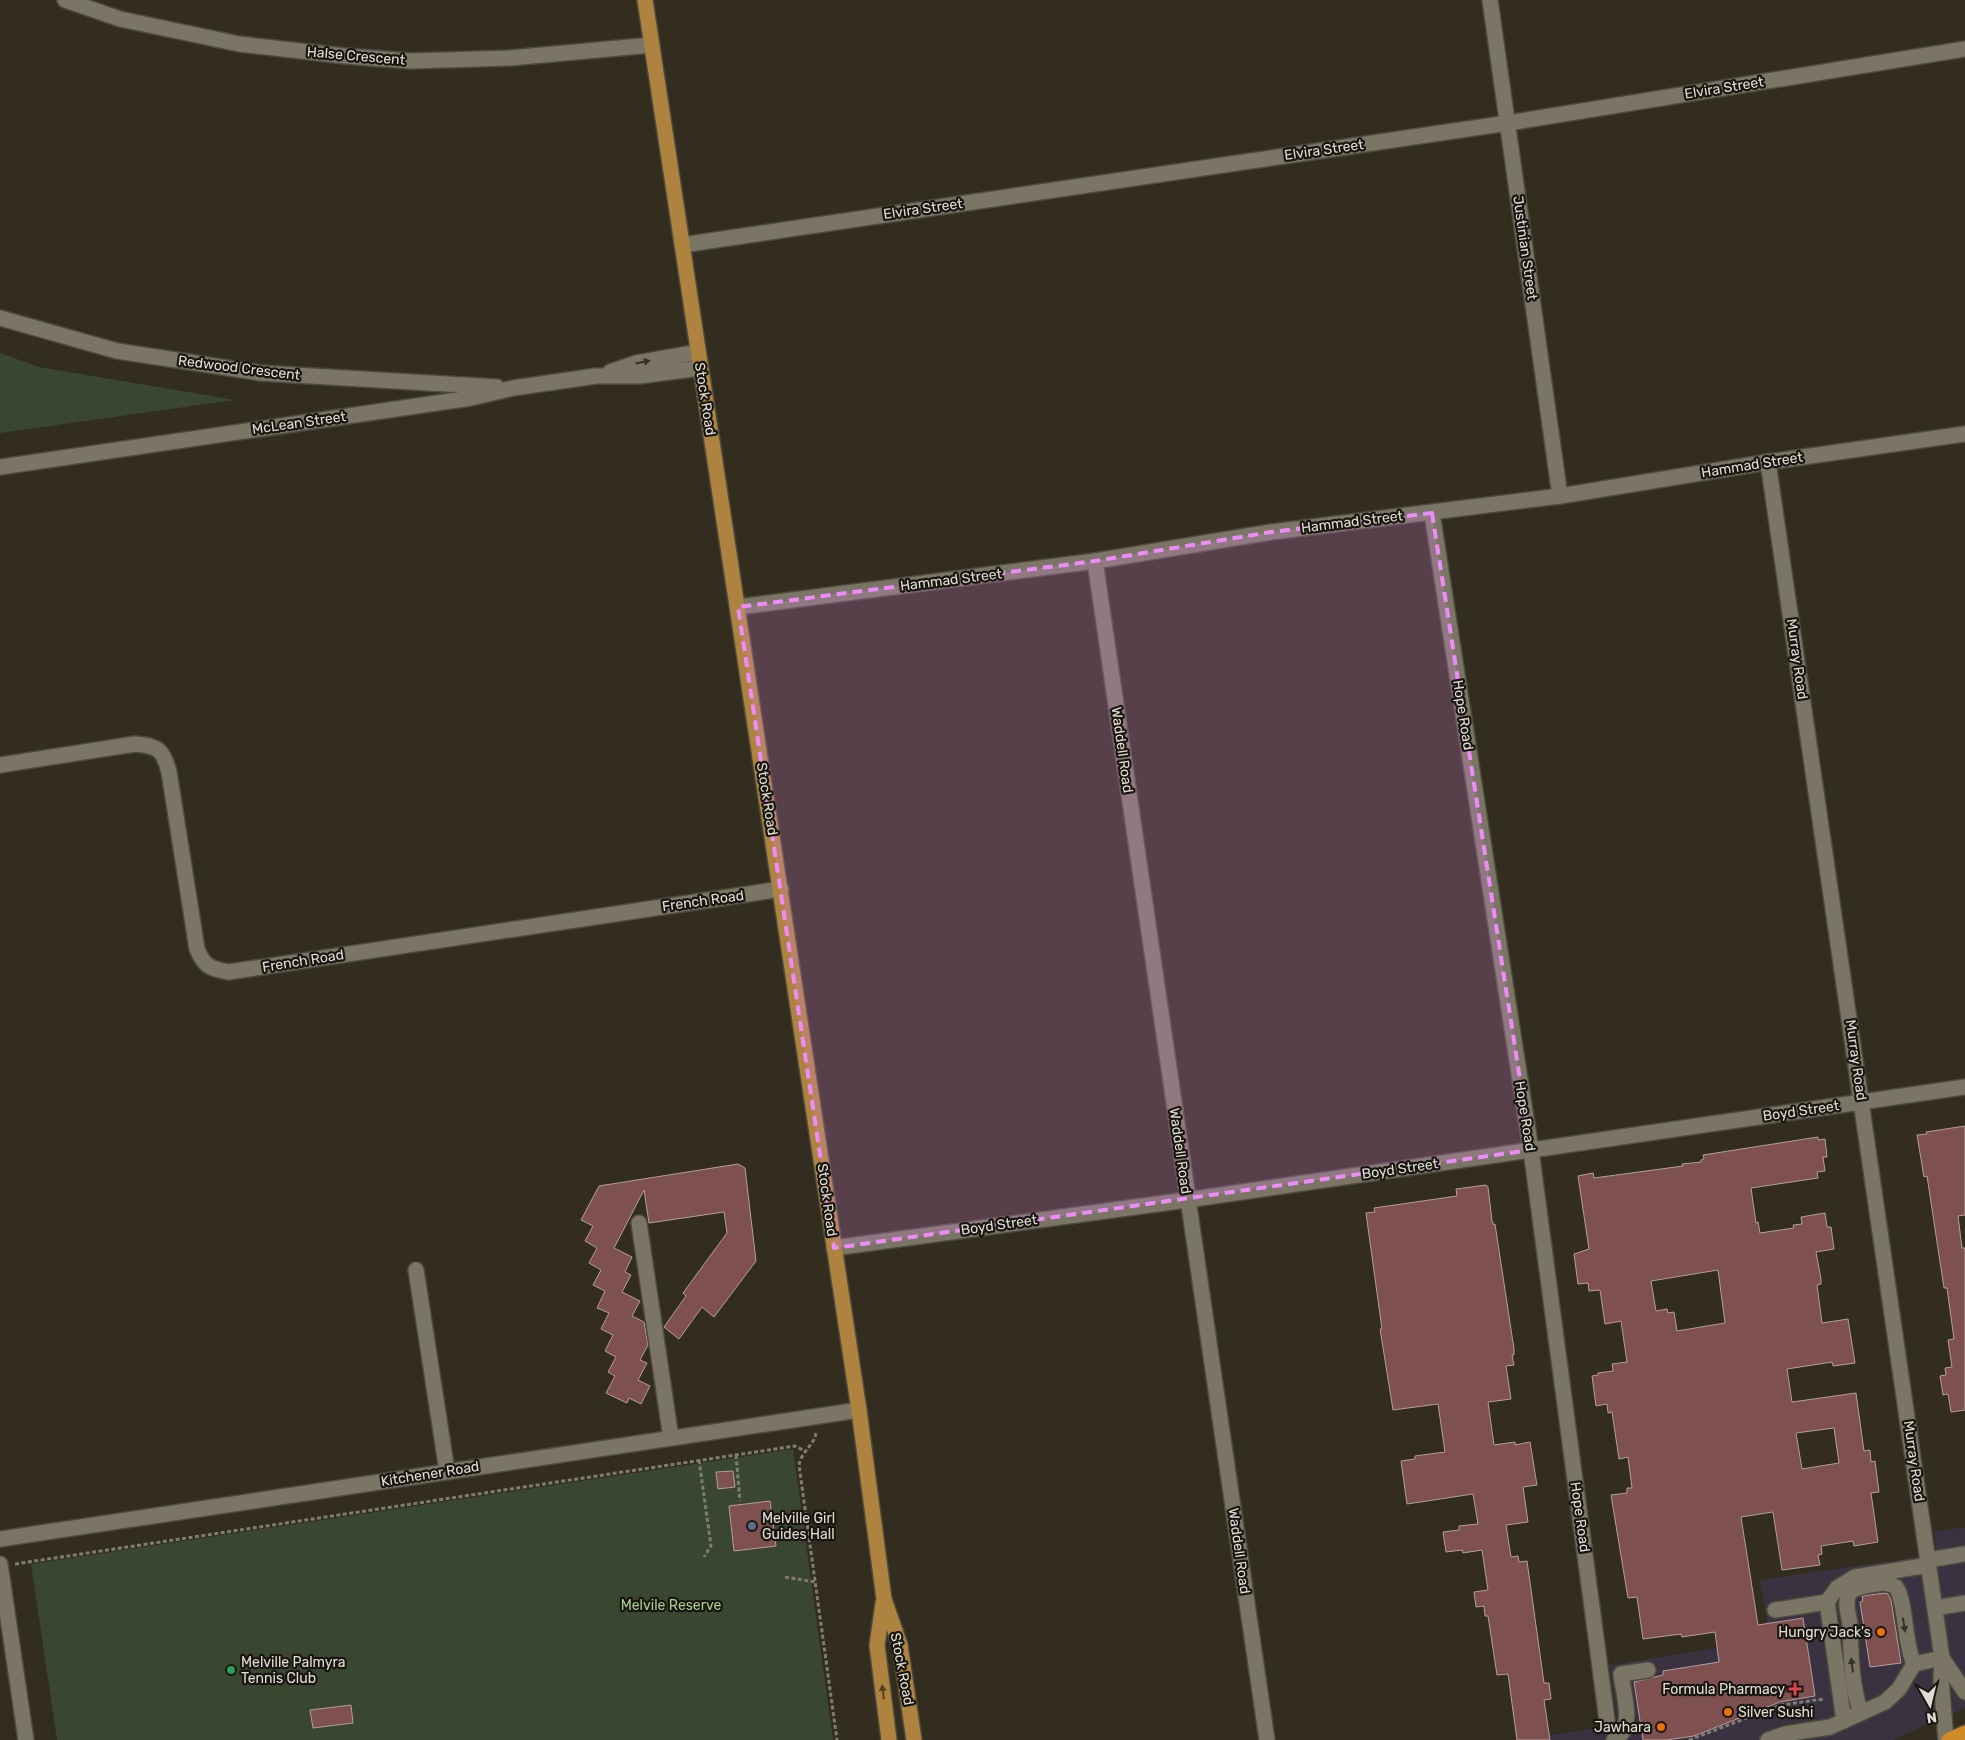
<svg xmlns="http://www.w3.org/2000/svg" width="1965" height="1740" viewBox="0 0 1965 1740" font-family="Rubik,sans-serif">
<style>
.commercial{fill:#3a3141}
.green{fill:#3a4730}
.building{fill:#7e504f;stroke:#b59f9e;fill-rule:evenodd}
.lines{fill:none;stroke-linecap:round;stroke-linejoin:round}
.minor-casing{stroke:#4d4a3d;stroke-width:18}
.major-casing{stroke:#4d4a3d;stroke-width:18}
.highway-casing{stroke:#4d4a3d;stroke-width:18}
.path{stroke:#807c70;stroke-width:3;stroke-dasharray:4 2.5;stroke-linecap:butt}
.minor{stroke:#7b7565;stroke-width:15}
.major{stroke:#ae823f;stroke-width:15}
.highway{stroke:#d08b26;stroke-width:15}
.oneway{fill:#363229}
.oneway2{fill:#544122}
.marked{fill:#ed8cf9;fill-opacity:0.2;stroke:#ed8cf9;stroke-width:4;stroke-dasharray:10 6;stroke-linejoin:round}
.service-dot{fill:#5c6f8a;stroke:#18160f;stroke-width:2}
.food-dot{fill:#e8710a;stroke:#18160f;stroke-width:2}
.leisure-dot{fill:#2e9e5b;stroke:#18160f;stroke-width:2}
.health-dot{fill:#e0444e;stroke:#18160f;stroke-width:2}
.labels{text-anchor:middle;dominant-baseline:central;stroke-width:4.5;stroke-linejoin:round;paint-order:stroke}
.street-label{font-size:14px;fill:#e0ddd4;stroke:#18160f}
.poi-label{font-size:14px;fill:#e0ddd4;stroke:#18160f;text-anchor:start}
.park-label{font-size:14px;fill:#a9cd90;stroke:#18160f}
</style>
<rect width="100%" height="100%" fill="#322d1f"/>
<polygon class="commercial" points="1965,1527 1965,1708 1893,1740 1518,1740 1618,1725 1609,1665 1770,1640 1760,1580 1937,1554 1934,1532"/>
<g class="green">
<polygon points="0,353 39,367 235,400 0,433"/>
<polygon points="793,1449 833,1740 57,1740 31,1564"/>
</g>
<g class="building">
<polygon points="1965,1126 1965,1215 1958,1216 1962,1248 1965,1248 1965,1410 1951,1412 1948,1394 1943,1395 1940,1376 1946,1375 1945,1368 1952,1367 1948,1340 1954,1339 1947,1288 1944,1288 1927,1176 1924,1177 1917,1135 1927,1134 1926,1132"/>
<path d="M 1818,1137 L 1818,1140 L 1825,1139 L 1827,1157 L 1823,1157 L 1825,1171 L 1817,1172 L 1818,1178 L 1751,1188 L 1756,1223 L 1758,1222 L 1760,1233 L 1794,1228 L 1793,1225 L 1802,1224 L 1801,1217 L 1825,1213 L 1827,1227 L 1831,1227 L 1834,1249 L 1816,1252 L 1821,1279 L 1821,1284 L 1817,1285 L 1822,1323 L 1848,1319 L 1855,1363 L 1833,1366 L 1832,1362 L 1787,1369 L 1792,1402 L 1856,1393 L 1864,1451 L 1870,1450 L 1871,1462 L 1875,1461 L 1879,1492 L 1871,1493 L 1878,1542 L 1854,1546 L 1853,1541 L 1821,1546 L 1822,1554 L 1818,1555 L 1820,1565 L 1782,1570 L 1773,1512 L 1741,1517 L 1758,1625 L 1803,1618 L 1815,1696 L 1780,1702 L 1694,1736 L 1667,1740 L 1643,1740 L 1634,1682 L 1663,1675 L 1663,1671 L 1719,1662 L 1715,1632 L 1682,1637 L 1681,1634 L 1643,1639 L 1637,1597 L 1628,1598 L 1611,1495 L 1627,1493 L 1627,1488 L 1632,1488 L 1628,1457 L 1619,1459 L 1612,1412 L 1608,1413 L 1607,1404 L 1596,1406 L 1592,1376 L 1598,1375 L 1598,1373 L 1613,1371 L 1612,1364 L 1627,1362 L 1621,1321 L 1605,1324 L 1600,1290 L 1589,1291 L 1588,1283 L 1578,1284 L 1574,1254 L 1589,1249 L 1578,1176 L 1593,1173 L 1594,1178 L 1683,1166 L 1682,1164 L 1701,1162 L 1701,1160 L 1704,1159 L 1703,1155 ZM 1718,1270 L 1725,1323 L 1677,1331 L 1674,1312 L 1668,1313 L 1667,1309 L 1656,1311 L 1651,1281 ZM 1834,1428 L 1839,1463 L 1802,1469 L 1796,1433 Z"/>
<polygon points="738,1164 745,1168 756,1261 714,1317 702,1307 679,1339 664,1327 686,1296 683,1293 727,1233 724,1212 649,1223 644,1190 614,1248 632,1257 625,1272 631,1275 622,1292 640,1301 632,1316 644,1322 648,1345 640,1360 647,1363 638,1380 650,1386 641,1404 629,1398 627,1403 606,1393 615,1376 608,1372 616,1357 605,1351 613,1335 601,1329 609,1313 597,1308 605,1291 593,1285 601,1270 589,1263 597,1248 585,1241 593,1226 581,1220 599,1186"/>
<polygon points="1486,1185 1488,1187 1492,1221 1494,1225 1495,1224 1514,1349 1514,1355 1512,1355 1514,1365 1506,1366 1511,1399 1488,1402 1494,1445 1515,1442 1515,1445 1530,1442 1537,1485 1523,1487 1528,1522 1506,1525 1511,1557 1518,1556 1519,1562 1527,1561 1544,1683 1549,1683 1551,1699 1544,1700 1550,1740 1517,1740 1508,1674 1497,1675 1488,1616 1485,1616 1484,1606 1476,1607 1474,1592 1488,1590 1482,1550 1463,1553 1462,1550 1446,1552 1443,1532 1459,1530 1459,1526 1478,1524 1473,1494 1407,1504 1401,1461 1415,1459 1415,1456 1445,1452 1438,1404 1393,1410 1380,1329 1382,1329 1366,1213 1375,1212 1374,1208 1457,1196 1456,1189"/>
<polygon points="733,1471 735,1487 718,1489 716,1472"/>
<polygon points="770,1501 776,1546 734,1551 729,1506"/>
<polygon points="1885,1593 1888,1594 1891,1600 1901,1663 1870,1667 1860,1602 1863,1601 1862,1596"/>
<polygon points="351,1705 353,1723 313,1728 310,1710"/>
</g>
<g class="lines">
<defs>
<g id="minor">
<polyline points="65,0 120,19 239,44 345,56 411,61 510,58 652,45"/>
<polyline points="1490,0 1560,496"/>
<polyline points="682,245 1508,123 1965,49"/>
<polyline points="0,318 117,351 261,373 497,387"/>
<polyline points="610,372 636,363 698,352"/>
<polyline points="1768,462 1942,1658 1941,1679 1946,1740"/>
<polyline points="0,467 471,398 513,388 596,376 639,376 700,368"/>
<polyline points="1432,513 1531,1150 1607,1720"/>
<polyline points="1095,561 1267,1740"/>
<polyline points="738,607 1095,561 1271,532 1560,496 1768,462 1965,434"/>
<path d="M 0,765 L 135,744 C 158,746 163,749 169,772 L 197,949 C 204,966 210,969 229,972 L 781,889"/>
<polyline points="639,1223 671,1438"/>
<polyline points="834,1248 1187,1200 1965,1087"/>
<polyline points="416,1270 447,1471"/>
<polyline points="0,1539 859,1410"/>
<polyline points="1928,1560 1965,1554"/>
<polyline points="0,1564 26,1740"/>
<polyline points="1827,1602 1844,1721"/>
<polyline points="1935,1608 1965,1603"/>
<polyline points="1775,1610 1827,1602 1837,1588 1855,1577 1929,1565"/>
<polyline points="1942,1658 1965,1692"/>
<path d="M 1861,1713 C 1851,1685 1851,1654 1850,1624 C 1849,1615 1844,1603 1849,1594 C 1853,1587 1862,1587 1870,1585 C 1879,1584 1887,1581 1896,1587 C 1906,1601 1904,1643 1914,1664"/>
<path d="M 1614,1740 C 1636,1728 1623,1694 1621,1674 L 1648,1670"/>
<polyline points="1768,1740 1785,1734 1830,1727 1885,1702 1899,1689 1914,1664 1942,1658"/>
</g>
<g id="major">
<polyline points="645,0 859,1410 884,1599 900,1645 914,1740"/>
<polyline points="883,1603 877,1645 889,1740"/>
</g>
<polyline id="highway" points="1949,1740 1965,1733"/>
</defs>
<use href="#minor" class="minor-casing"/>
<use href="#major" class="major-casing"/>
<use href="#highway" class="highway-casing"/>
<g class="path">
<path d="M 816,1433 C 814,1446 802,1450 799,1465 L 837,1740"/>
<polyline points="736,1455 740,1501"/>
<polyline points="699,1460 711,1546 704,1557"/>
<polyline points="15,1564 795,1446 805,1451"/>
<polyline points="785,1577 815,1582"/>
<polyline points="1689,1740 1781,1705 1824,1699"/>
</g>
<use href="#minor" class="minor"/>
<use href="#major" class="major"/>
<use href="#highway" class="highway"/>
</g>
<defs><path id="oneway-solid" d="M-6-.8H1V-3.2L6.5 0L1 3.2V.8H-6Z" transform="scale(1.25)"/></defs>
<g class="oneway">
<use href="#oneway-solid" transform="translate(643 362) rotate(-11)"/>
<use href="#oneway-solid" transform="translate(1904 1625) rotate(81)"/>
<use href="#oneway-solid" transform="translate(1852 1665) rotate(-97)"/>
</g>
<use class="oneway2" href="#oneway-solid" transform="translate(883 1692) rotate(-97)"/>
<path class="marked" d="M 1432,513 L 1531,1150 L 834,1248 L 738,607 L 1095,561 L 1271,532 Z"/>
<circle class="service-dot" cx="752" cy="1526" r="5"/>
<g class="food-dot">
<circle cx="1881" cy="1632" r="5"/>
<circle cx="1728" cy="1712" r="5"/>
<circle cx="1661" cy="1727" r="5"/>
</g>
<circle class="leisure-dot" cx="231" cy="1670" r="5"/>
<path class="health-dot" d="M1792.5 1681.5h5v5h5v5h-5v5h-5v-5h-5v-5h5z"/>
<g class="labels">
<g class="street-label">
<text transform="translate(356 56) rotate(5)">Halse Crescent</text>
<text transform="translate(1724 88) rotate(-9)">Elvira Street</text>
<text transform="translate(1324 150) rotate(-8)">Elvira Street</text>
<text transform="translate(923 209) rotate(-8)">Elvira Street</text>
<text transform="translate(1525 248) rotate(82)">Justinian Street</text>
<text transform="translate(239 368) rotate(7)">Redwood Crescent</text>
<text transform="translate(705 399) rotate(81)">Stock Road</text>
<text transform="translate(299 423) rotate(-8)">McLean Street</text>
<text transform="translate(1752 465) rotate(-9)">Hammad Street</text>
<text transform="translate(1352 522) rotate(-7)">Hammad Street</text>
<text transform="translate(951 580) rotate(-7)">Hammad Street</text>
<text transform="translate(1797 659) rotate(82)">Murray Road</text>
<text transform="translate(1463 715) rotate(81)">Hope Road</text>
<text transform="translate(1122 750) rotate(82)">Waddell Road</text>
<text transform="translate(767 799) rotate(81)">Stock Road</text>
<text transform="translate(703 901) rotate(-8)">French Road</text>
<text transform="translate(303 961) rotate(-9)">French Road</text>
<text transform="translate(1856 1060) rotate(82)">Murray Road</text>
<text transform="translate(1801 1111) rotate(-8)">Boyd Street</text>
<text transform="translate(1525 1116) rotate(81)">Hope Road</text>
<text transform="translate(1180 1151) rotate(82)">Waddell Road</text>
<text transform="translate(1400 1169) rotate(-8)">Boyd Street</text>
<text transform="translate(827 1200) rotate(82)">Stock Road</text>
<text transform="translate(999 1225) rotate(-8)">Boyd Street</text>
<text transform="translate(1914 1461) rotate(82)">Murray Road</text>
<text transform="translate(430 1474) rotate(-9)">Kitchener Road</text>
<text transform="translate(1580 1517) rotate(82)">Hope Road</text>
<text transform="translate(1239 1551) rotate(82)">Waddell Road</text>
<text transform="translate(902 1669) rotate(79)">Stock Road</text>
</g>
<g class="poi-label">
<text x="762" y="1518">Melville Girl<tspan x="762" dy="16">Guides Hall</tspan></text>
<text x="1871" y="1632" text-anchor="end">Hungry Jack's</text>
<text x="241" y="1662">Melville Palmyra<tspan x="241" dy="16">Tennis Club</tspan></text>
<text x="1785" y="1689" text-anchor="end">Formula Pharmacy</text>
<text x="1738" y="1712">Silver Sushi</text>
<text x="1651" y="1727" text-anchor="end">Jawhara</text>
</g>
<g class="park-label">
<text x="671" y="1605">Melvile Reserve</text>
</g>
</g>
<g transform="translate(1930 1705) rotate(172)" stroke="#18160f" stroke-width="4" paint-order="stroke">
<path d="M0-4L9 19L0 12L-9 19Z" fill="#e0ddd4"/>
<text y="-8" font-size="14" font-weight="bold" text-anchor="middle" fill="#e0ddd4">N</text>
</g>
</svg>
